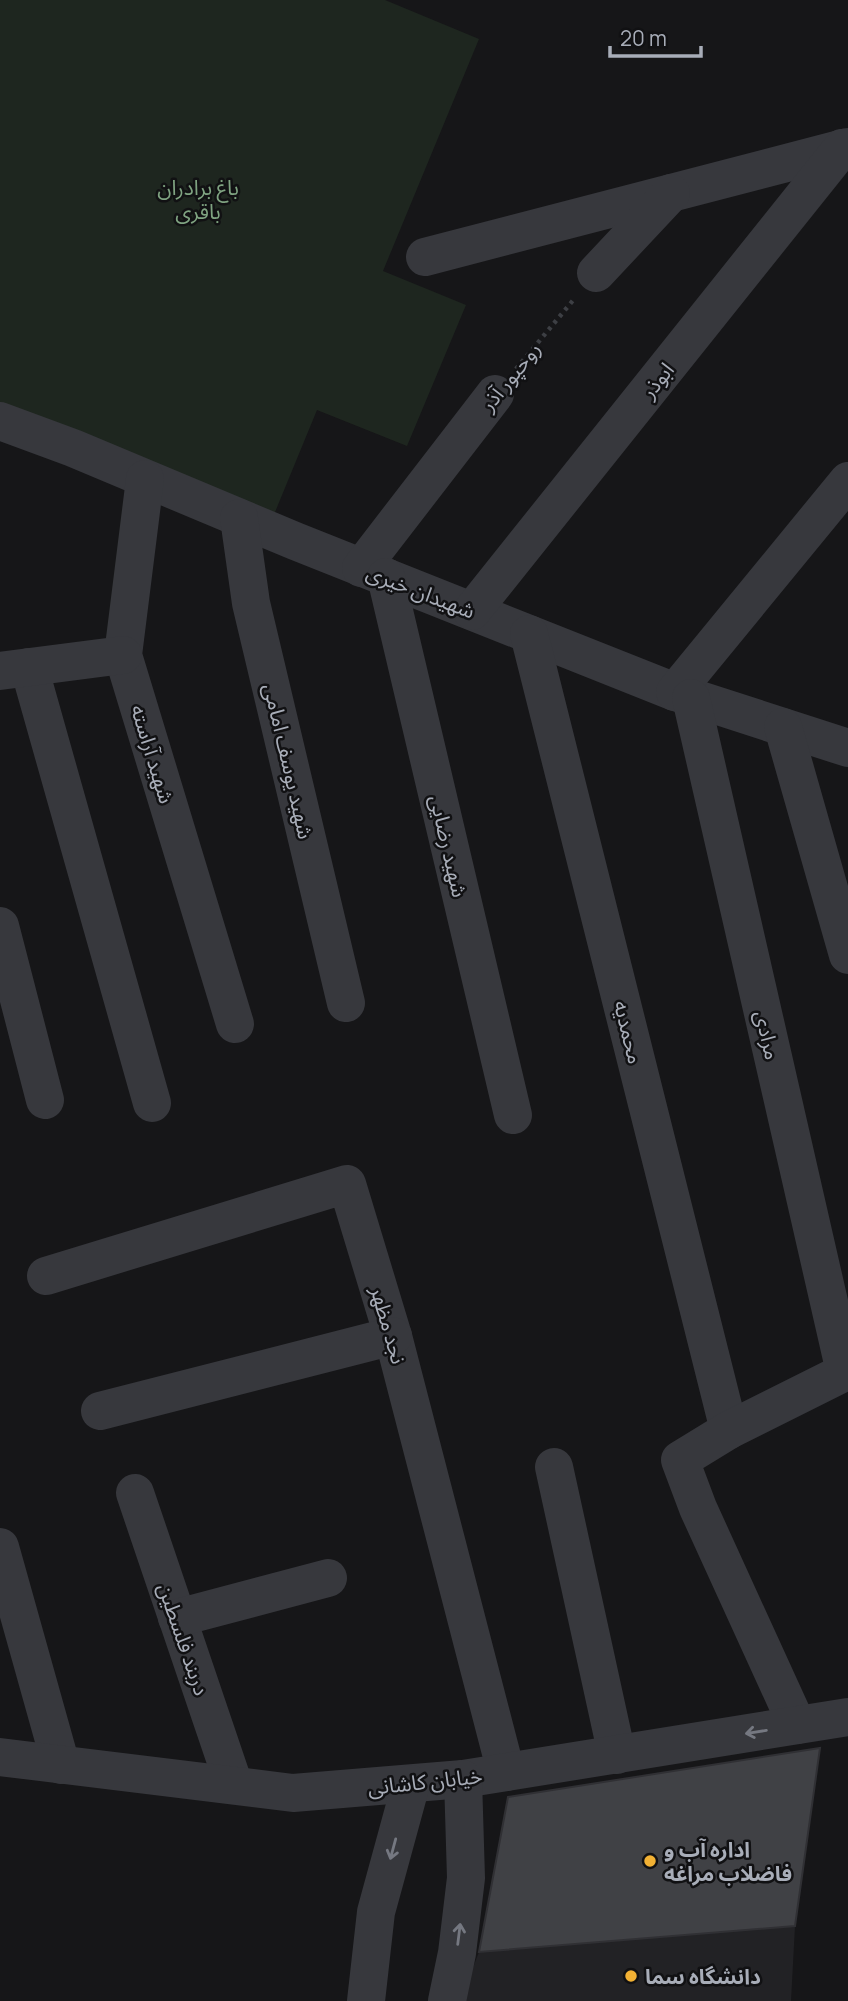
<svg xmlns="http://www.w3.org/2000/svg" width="848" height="2001" viewBox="0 0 848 2001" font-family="Manrope,'Noto Sans Arabic',sans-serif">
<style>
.built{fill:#222225}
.green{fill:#1e261f}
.building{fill:#404145;stroke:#303034;stroke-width:2}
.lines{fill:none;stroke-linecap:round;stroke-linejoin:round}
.path{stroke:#3d3f44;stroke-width:4.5;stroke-dasharray:3.5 5;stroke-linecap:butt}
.minor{stroke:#37383d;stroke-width:38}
.oneway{stroke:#757881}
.poi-dot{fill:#f2b134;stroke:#111113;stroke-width:2.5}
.labels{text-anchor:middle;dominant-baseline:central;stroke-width:5;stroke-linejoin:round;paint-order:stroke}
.park-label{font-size:21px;fill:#7fa381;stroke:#111113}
.street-label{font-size:21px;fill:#a8adb8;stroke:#111113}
.poi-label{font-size:21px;font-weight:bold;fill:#a8adb8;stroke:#111113;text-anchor:start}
</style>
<rect width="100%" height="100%" fill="#161618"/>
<polygon class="built" points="795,1926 791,2001 460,2001 479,1952"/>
<polygon class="green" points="0,0 385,0 479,39 383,271 466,305 407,446 317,410 273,517 0,405"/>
<polygon class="building" points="820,1748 795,1926 479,1952 508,1797"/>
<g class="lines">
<polyline class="path" points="516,369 575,298"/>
<g class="minor">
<polyline points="425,257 848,147"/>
<polyline points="596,273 671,193"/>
<polyline points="0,421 73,448 295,541 675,692 848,748"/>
<polyline points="145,479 123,655 235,1024"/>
<polyline points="239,518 251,603 346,1003"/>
<polyline points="361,568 495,394"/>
<polyline points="386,577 513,1115"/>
<polyline points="472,611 842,148"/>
<polyline points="529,634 729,1430"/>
<polyline points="29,667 152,1103"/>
<polyline points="0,671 123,655"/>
<polyline points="675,692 848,481"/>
<polyline points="691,698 845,1372 729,1430 680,1460 698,1508 797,1725"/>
<polyline points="783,727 848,955"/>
<polyline points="0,926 45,1100"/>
<polyline points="46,1276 347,1184 393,1336 506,1772"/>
<polyline points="100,1411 393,1336"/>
<polyline points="554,1467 617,1755"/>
<polyline points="135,1493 234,1785"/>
<polyline points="0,1547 61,1765"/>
<polyline points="177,1618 328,1578"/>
<polyline points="0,1757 293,1793 463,1779 848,1717"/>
<polyline points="366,2001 376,1912 411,1784"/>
<polyline points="447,2001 457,1953 466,1878 463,1779"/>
</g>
</g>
<defs><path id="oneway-shaft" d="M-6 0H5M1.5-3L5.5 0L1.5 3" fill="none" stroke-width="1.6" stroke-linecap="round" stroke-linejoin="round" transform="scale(1.75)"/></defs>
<g class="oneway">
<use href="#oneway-shaft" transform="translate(756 1732) rotate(171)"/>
<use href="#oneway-shaft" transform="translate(393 1849) rotate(105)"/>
<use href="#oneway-shaft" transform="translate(459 1934) rotate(-83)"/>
</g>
<g class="poi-dot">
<circle cx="650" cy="1861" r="7"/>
<circle cx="631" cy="1976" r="7"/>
</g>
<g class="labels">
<g class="park-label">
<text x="198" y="187">باغ برادران<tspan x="198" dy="24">باقری</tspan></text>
</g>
<g class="street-label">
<text transform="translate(510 376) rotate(-51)">روحپور آذر</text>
<text transform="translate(657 380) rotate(-51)">ابوذر</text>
<text transform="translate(421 591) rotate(21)">شهیدان خیری</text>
<text transform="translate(153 754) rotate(73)">شهید آراسته</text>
<text transform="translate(289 761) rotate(77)">شهید یوسف امامی</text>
<text transform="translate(449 846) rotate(77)">شهید رضایی</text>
<text transform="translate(629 1032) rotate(76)">محمدیه</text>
<text transform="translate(768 1035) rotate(77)">مرادی</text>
<text transform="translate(389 1325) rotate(74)">نجد مظهر</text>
<text transform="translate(184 1639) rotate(71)">دربند فلسطین</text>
<text transform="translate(425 1781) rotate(-6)">خیابان کاشانی</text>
</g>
<g class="poi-label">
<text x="664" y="1849">اداره آب و<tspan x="664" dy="24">فاضلاب مراغه</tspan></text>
<text x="645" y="1976">دانشگاه سما</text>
</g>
</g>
<path d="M610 46v10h91v-10" fill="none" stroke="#a8adb8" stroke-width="3.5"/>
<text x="620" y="46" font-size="21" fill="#a8adb8" stroke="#111113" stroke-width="5" paint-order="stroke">20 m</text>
</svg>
